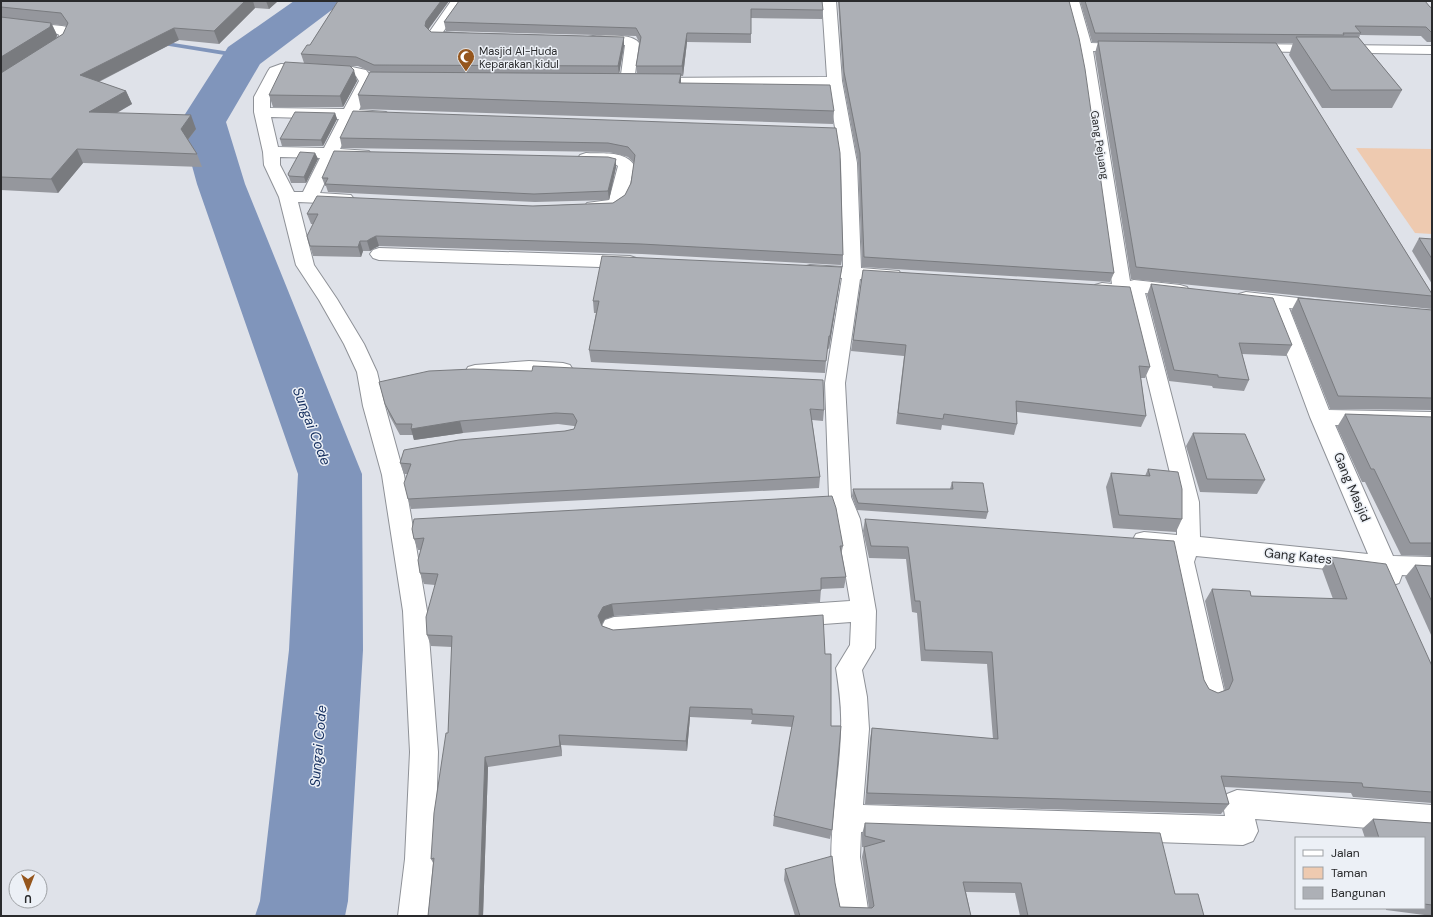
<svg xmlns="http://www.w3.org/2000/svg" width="1433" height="917" viewBox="0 0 1433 917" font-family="'DM Sans',sans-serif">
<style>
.green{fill:#eecab0}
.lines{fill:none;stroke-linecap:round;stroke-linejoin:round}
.stream{fill:#8095bb;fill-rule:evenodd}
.river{fill:#8095bb;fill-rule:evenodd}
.minor-casing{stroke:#8e9197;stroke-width:2}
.minor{fill:#fff;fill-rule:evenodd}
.wall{fill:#95979d;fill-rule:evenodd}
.shaded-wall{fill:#797b7f}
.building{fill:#adb0b6;stroke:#797b7f}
.labels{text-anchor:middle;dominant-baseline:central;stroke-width:3;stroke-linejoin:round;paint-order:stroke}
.far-poi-label{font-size:11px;fill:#292a2c;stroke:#ecf0f6;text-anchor:start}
.far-street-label{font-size:11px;fill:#292a2c;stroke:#ecf0f6}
.street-label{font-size:13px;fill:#292a2c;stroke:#ecf0f6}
.water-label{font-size:14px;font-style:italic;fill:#142e5e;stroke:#ecf0f6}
</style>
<rect width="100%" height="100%" fill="#dfe2e9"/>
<polygon class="green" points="1356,148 1432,149 1432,234 1415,233"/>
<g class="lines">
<polygon class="stream" points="154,40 243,54 247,56 243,58 157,44 154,44"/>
<polygon class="river" points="294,1 338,1 333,9 260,64 226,122 245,184 362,474 363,650 348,901 345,916 255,916 260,901 289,650 298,474 197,184 180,122 228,47"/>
<defs>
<g id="minor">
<path d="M 451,1 L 468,1 L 466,4 L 462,5 L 443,32 L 468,34 L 470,37 L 468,40 C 458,43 435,44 428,34 Z"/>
<path d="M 822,1 L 836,1 L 842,81 L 857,163 L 861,268 L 899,271 L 901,275 L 899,279 L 892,281 L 860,279 L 845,383 L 851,497 L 860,519 L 876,611 L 875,648 L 862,670 L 867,697 L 869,729 L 863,805 L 1225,816 L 1223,804 L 1227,794 L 1237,790 L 1432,805 L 1432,833 L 1255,819 L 1258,831 L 1253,841 L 1243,845 L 861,832 L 860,857 L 869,916 L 839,916 C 821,854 840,791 841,729 C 842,708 839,688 836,668 L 850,645 L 851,622 L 614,639 L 605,636 L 601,628 L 605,620 L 614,617 L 850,601 L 836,519 L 829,497 L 825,383 L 842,278 L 803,275 L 801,271 L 803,267 L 810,265 L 843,267 L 841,163 L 828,86 L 652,86 L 647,85 L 645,82 L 647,79 L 652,78 L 827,77 Z"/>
<path d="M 1065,1 L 1079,1 L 1091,43 L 1126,44 L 1131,45 L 1133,48 L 1131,51 L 1126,52 L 1093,51 L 1130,281 L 1134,280 L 1180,285 L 1187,287 L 1189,291 L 1187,295 L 1180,297 L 1145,293 L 1199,502 L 1200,537 L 1368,554 L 1310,417 L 1269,306 L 1239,302 L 1237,298 L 1239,294 L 1246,292 L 1332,302 L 1335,306 L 1332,310 L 1325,312 L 1289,308 L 1329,410 L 1432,412 L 1432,428 L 1335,425 L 1393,556 L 1432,557 L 1432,577 L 1402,575 L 1399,583 L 1390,586 L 1381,583 L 1377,574 L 1196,556 L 1194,562 L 1224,691 L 1220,699 L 1211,703 L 1202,699 L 1198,691 L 1170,562 L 1173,553 L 1144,550 L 1136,548 L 1132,541 L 1136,534 L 1144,532 L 1177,535 L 1177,502 L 1127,296 C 1117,298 1105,296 1095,293 L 1093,289 L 1095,285 L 1102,283 L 1112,284 L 1084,78 L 1078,47 Z"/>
<polygon points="1,20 62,26 67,27 73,35 68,46 6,86 1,87 1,76 57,41 59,35 58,34 1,28"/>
<path d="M 593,36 C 604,36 632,33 639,43 L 634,82 L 632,85 L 627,86 L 622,85 L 620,82 L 625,45 L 588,43 L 586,40 L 588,37 Z"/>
<polygon points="1248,44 1432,46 1432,54 1243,51 1241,48 1243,45"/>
<path d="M 281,64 L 352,67 L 366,70 L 369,74 L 401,77 L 403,80 L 401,83 L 373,84 L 359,110 L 386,112 L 389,115 L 386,118 L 381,120 L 355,119 L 340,149 L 369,151 L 371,154 L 369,157 L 363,159 L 336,158 L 320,193 L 351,195 L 354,199 L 351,203 L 345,204 L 298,202 L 314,265 L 337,299 L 364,344 L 377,372 L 385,406 L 404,475 L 427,611 L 438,752 L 435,859 L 428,916 L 398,916 L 405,859 L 410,752 L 403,611 L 382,475 L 363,406 L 357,372 L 344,344 L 319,300 L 296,265 L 279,197 L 264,165 L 263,152 L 254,112 L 254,97 L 268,71 L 270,68 ZM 283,72 L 352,75 L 356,76 L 359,81 L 344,109 L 270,108 L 270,97 L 281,74 ZM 271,117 L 339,119 L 324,148 L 278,147 ZM 280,157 L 320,158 L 303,192 L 294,192 L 280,165 Z"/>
<path d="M 586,153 C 602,154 624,150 634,165 L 626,205 L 623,209 L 593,212 L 587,211 L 584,207 L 587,203 L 609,200 L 618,166 L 615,164 L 580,161 L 578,158 L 580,155 Z"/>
<polygon points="379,248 630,256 636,258 639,262 636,266 630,268 379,260 373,258 370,254 373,250"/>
<polygon points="529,361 563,363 570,365 573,370 570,375 563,377 529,375 475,379 468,377 465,372 468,367 475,365"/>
</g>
</defs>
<use href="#minor" class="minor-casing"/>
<use href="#minor" class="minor"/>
</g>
<g class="wall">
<path d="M 1,1 L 278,1 L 269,9 L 255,8 L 219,44 L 179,40 L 99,82 L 126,91 L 132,104 L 117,113 L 196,129 L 188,140 L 197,154 L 202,167 L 83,163 L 58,193 L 1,190 ZM 52,24 L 67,26 L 63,34 L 56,38 L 57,35 Z"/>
<polygon points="338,1 449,1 428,29 431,32 624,37 624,46 619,73 637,73 636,66 640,44 636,36 446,31 444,22 459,1 823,10 822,19 751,18 751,43 687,42 683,76 681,76 681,83 834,111 833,124 361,109 358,95 371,72 358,66 350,66 357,81 343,107 273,107 269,95 304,63 301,54 310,45"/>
<polygon points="838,1 1069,1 1114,273 1110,282 862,267 858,163 843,81"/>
<polygon points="1080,1 1425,1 1430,7 1432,8 1432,42 1427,42 1421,36 1360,35 1359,38 1402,90 1392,108 1322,108 1289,55 1293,43 1276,43 1432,294 1432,309 1131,279 1095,53 1098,42 1092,42"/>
<polygon points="335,113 337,119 323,146 282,146 280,139"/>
<polygon points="836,128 843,255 841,265 642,254 379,246 373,249 370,251 363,251 361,257 313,256 310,246 313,224 311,224 307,214 613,203 625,195 631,183 634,163 628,157 609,152 342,148 340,138"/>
<polygon points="315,153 318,159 306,183 291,183 288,174"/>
<polygon points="616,167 609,200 535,202 328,192 326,186 325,186 322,178"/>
<polygon points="1419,238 1432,239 1432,284 1412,251"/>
<polygon points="842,267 840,279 829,349 827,348 825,373 591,362 589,350 596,313 594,313 593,301"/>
<polygon points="863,270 1150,367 1145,378 1141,378 1146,416 1141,427 1017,412 1017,424 1014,435 942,425 941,430 896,424 904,356 851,351"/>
<polygon points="1151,284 1292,345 1286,356 1242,354 1249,380 1244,391 1213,388 1212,386 1169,381 1147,295"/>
<polygon points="1298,298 1432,310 1432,410 1330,409 1291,311"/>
<polygon points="379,382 824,410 823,421 812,420 820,477 819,488 411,509 408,499 407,474 404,474 400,463 565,431 574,429 575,426 574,426 558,424 463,433 414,440 413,435 400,435 389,415"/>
<polygon points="1345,414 1432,417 1432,556 1401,555 1365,482 1362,482 1337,427"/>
<polygon points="1193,433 1265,480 1257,494 1200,492 1186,446"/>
<polygon points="1148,469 1182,519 1176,532 1113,528 1106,487 1111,473 1145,476"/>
<polygon points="952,482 988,512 986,519 857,510 852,496 853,489 950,489"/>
<polygon points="865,519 1204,680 1209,689 1218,693 1225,690 1205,601 1212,589 1251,596 1333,599 1322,569 1331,557 1432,666 1432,803 1353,797 1351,793 1224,787 1229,804 1221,814 865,804 870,739 872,728 993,739 987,664 921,661 917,613 912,612 906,559 869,558 863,531"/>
<polygon points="412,529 843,546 841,555 846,577 844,588 821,589 820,602 614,616 605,619 601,624 602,626 613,630 825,654 831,726 832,830 830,839 773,826 774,816 792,727 751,724 752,720 690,717 687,751 561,745 562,756 488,767 483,916 428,916 433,863 431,859 448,733 452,647 431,646 427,635 435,585 424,584 420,573 421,550 418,550 414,539"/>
<polygon points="1415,565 1432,566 1432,637 1405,577"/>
<polygon points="1373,819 1432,823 1432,916 1386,910 1386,908 1424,908 1424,838 1365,838 1362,829"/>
<polygon points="865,823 1175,894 1204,916 1020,916 1015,893 966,892 971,916 795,916 784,880 785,869 835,883 840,907 869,908 862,857 864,847 862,847 862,834"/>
</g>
<g class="shaded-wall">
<polygon points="245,1 253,1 255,8 219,44 214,31"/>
<polygon points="266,1 278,1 269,9"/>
<polygon points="441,1 449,1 428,30 425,26 426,21"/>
<polygon points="51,23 57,35 56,40 1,74 1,57"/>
<polygon points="174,28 179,40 86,88 80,75"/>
<polygon points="687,33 687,42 683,76 682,66"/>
<polygon points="624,37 624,46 619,75 618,66"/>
<polygon points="354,70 357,81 343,107 340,96"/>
<polygon points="681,74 681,87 679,83"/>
<polygon points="126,91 132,104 95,125 89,112"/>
<polygon points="335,113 337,119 323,146 321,140"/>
<polygon points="191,115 196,129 186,142 181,129"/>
<polygon points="77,149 83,163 58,193 51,179"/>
<polygon points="315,153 318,159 306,183 304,177"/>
<polygon points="616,159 616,167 609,200 608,191"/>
<polygon points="376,236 379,246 373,249 370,251 367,241 370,239"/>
<polygon points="360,241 363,251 361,257 358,247"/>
<polygon points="842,267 840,279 829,349 830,336"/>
<polygon points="460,421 463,433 414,440 411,429"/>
<polygon points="612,604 614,616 605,619 600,627 598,616 603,607"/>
<polygon points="690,707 690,717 687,751 686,741"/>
<polygon points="559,735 561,745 562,756 560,746"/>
<polygon points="485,757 488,767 483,916 479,916"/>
</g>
<g class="building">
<polygon points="1,1 245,1 214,31 174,28 80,75 126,91 89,112 191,115 181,129 197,154 77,149 51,179 1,177 1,73 63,34 68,23 61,13 1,7"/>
<polygon points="338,1 441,1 426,21 425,26 431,32 624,37 618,66 374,65 356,57 301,54 307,45 310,45"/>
<polygon points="459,1 822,1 823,10 751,9 751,34 687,33 682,66 636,66 641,37 636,28 444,22"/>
<polygon points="839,1 1069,1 1079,38 1085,69 1114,273 864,257 860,153 844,72"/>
<polygon points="1085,1 1425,1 1430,7 1432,8 1432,33 1426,27 1355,26 1361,33 1343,33 1344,35 1095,33"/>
<polygon points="1,17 51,23 50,27 1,57"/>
<polygon points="1296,37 1358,37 1402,90 1331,90"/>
<polygon points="1098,41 1276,43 1432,294 1432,296 1136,267"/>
<polygon points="285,62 350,66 354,70 340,96 269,95"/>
<polygon points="370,72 681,74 679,83 830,85 834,111 358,95"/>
<polygon points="353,111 836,128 840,153 843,255 641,244 376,236 370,239 367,241 360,241 358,247 310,246 307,236 318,214 307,214 317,196 533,206 613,203 625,195 631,183 635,155 628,147 608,143 340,138"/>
<polygon points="295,112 335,113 321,140 280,139"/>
<polygon points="334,151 608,157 616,159 608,191 534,194 325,184 328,178 322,178"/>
<polygon points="300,152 315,153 304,177 289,176 288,174"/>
<polygon points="1419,238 1432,239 1432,259"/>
<polygon points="602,256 842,267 830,336 829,336 826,361 589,350 599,301 593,301"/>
<polygon points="863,270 1130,287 1150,367 1139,366 1146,416 1016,401 1017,424 944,414 943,419 898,413 906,345 853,340"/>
<polygon points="1151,284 1273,298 1292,345 1239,343 1249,380 1218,377 1218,375 1174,370"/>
<polygon points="1298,298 1432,310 1432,398 1338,396"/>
<polygon points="533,366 823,380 824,410 810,409 820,477 408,499 404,483 411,464 400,463 404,450 459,440 565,431 574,429 577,421 573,414 556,413 460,421 411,429 412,424 396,424 385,404 379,382 429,371 473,369 532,371"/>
<polygon points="1345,414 1432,417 1432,543 1410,543 1374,469 1371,469"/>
<polygon points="1193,433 1245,434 1265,480 1207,479"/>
<polygon points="1148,469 1178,472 1182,489 1182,519 1119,515 1111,473 1150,476"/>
<polygon points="952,482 983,483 988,512 858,503 853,489 953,489"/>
<polygon points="832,496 836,508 843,546 840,546 846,577 821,578 821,590 612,604 603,607 598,616 602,626 613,630 823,615 825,654 831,654 831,726 841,726 832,830 774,816 794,716 752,714 752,709 690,707 686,741 559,735 560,746 485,757 479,916 428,916 434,858 431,859 434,813 446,733 448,733 452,636 427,635 426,617 438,574 420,573 418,560 424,538 414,539 412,529 414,519"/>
<polygon points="865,519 1174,541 1204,680 1209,689 1218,693 1229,689 1233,680 1212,589 1250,591 1251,596 1347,599 1331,557 1386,564 1432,666 1432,792 1363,787 1362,783 1221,776 1229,804 867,793 872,728 998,739 992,652 925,650 920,601 915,601 908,547 871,546"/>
<polygon points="1415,565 1432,566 1432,602"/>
<polygon points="1373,819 1432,823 1432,905 1424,904 1424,838 1379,838"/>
<polygon points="865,823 1160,833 1175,894 1198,894 1204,916 1028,916 1021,883 963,882 971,916 800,916 785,869 832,856 835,883 840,907 872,908 874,906 864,847 885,841 865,836"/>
</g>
<defs>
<symbol id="mosque-pin" viewBox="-11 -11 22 30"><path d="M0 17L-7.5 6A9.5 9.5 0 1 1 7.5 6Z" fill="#95561d" stroke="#ecf0f6"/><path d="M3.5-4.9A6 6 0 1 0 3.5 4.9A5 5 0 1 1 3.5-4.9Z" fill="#fff"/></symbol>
</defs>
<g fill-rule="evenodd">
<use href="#mosque-pin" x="456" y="47" width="20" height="27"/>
</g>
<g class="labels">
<g class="far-poi-label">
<text x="479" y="51">Masjid Al-Huda<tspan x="479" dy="13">Keparakan kidul</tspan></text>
</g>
<g class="far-street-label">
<text transform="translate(1100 145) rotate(81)">Gang Pejuang</text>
</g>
<g class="street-label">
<text transform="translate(1352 487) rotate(67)">Gang Masjid</text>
<text transform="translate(1298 556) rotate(6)">Gang Kates</text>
</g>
<g class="water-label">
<text transform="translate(312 426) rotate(69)">Sungai Code</text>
<text transform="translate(318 746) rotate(-85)">Sungai Code</text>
</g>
</g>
<rect width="1433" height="917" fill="none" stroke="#292a2c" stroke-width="4"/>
<rect x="1295" y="837" width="130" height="72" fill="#ecf0f6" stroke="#9ea1a5"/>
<rect x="1303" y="850" width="20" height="6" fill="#ffffff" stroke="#9ea1a5"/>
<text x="1331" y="857" font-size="12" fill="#292a2c">Jalan</text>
<rect x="1303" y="867" width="20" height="12" fill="#eecab0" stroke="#9ea1a5"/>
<text x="1331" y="877" font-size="12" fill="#292a2c">Taman</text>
<rect x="1303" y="887" width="20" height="12" fill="#adb0b6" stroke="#9ea1a5"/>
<text x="1331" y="897" font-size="12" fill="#292a2c">Bangunan</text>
<g transform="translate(28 889) rotate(180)"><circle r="19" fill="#ecf0f6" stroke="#9ea1a5"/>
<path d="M0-3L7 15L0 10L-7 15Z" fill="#95561d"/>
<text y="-6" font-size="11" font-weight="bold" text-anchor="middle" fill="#292a2c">U</text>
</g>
</svg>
